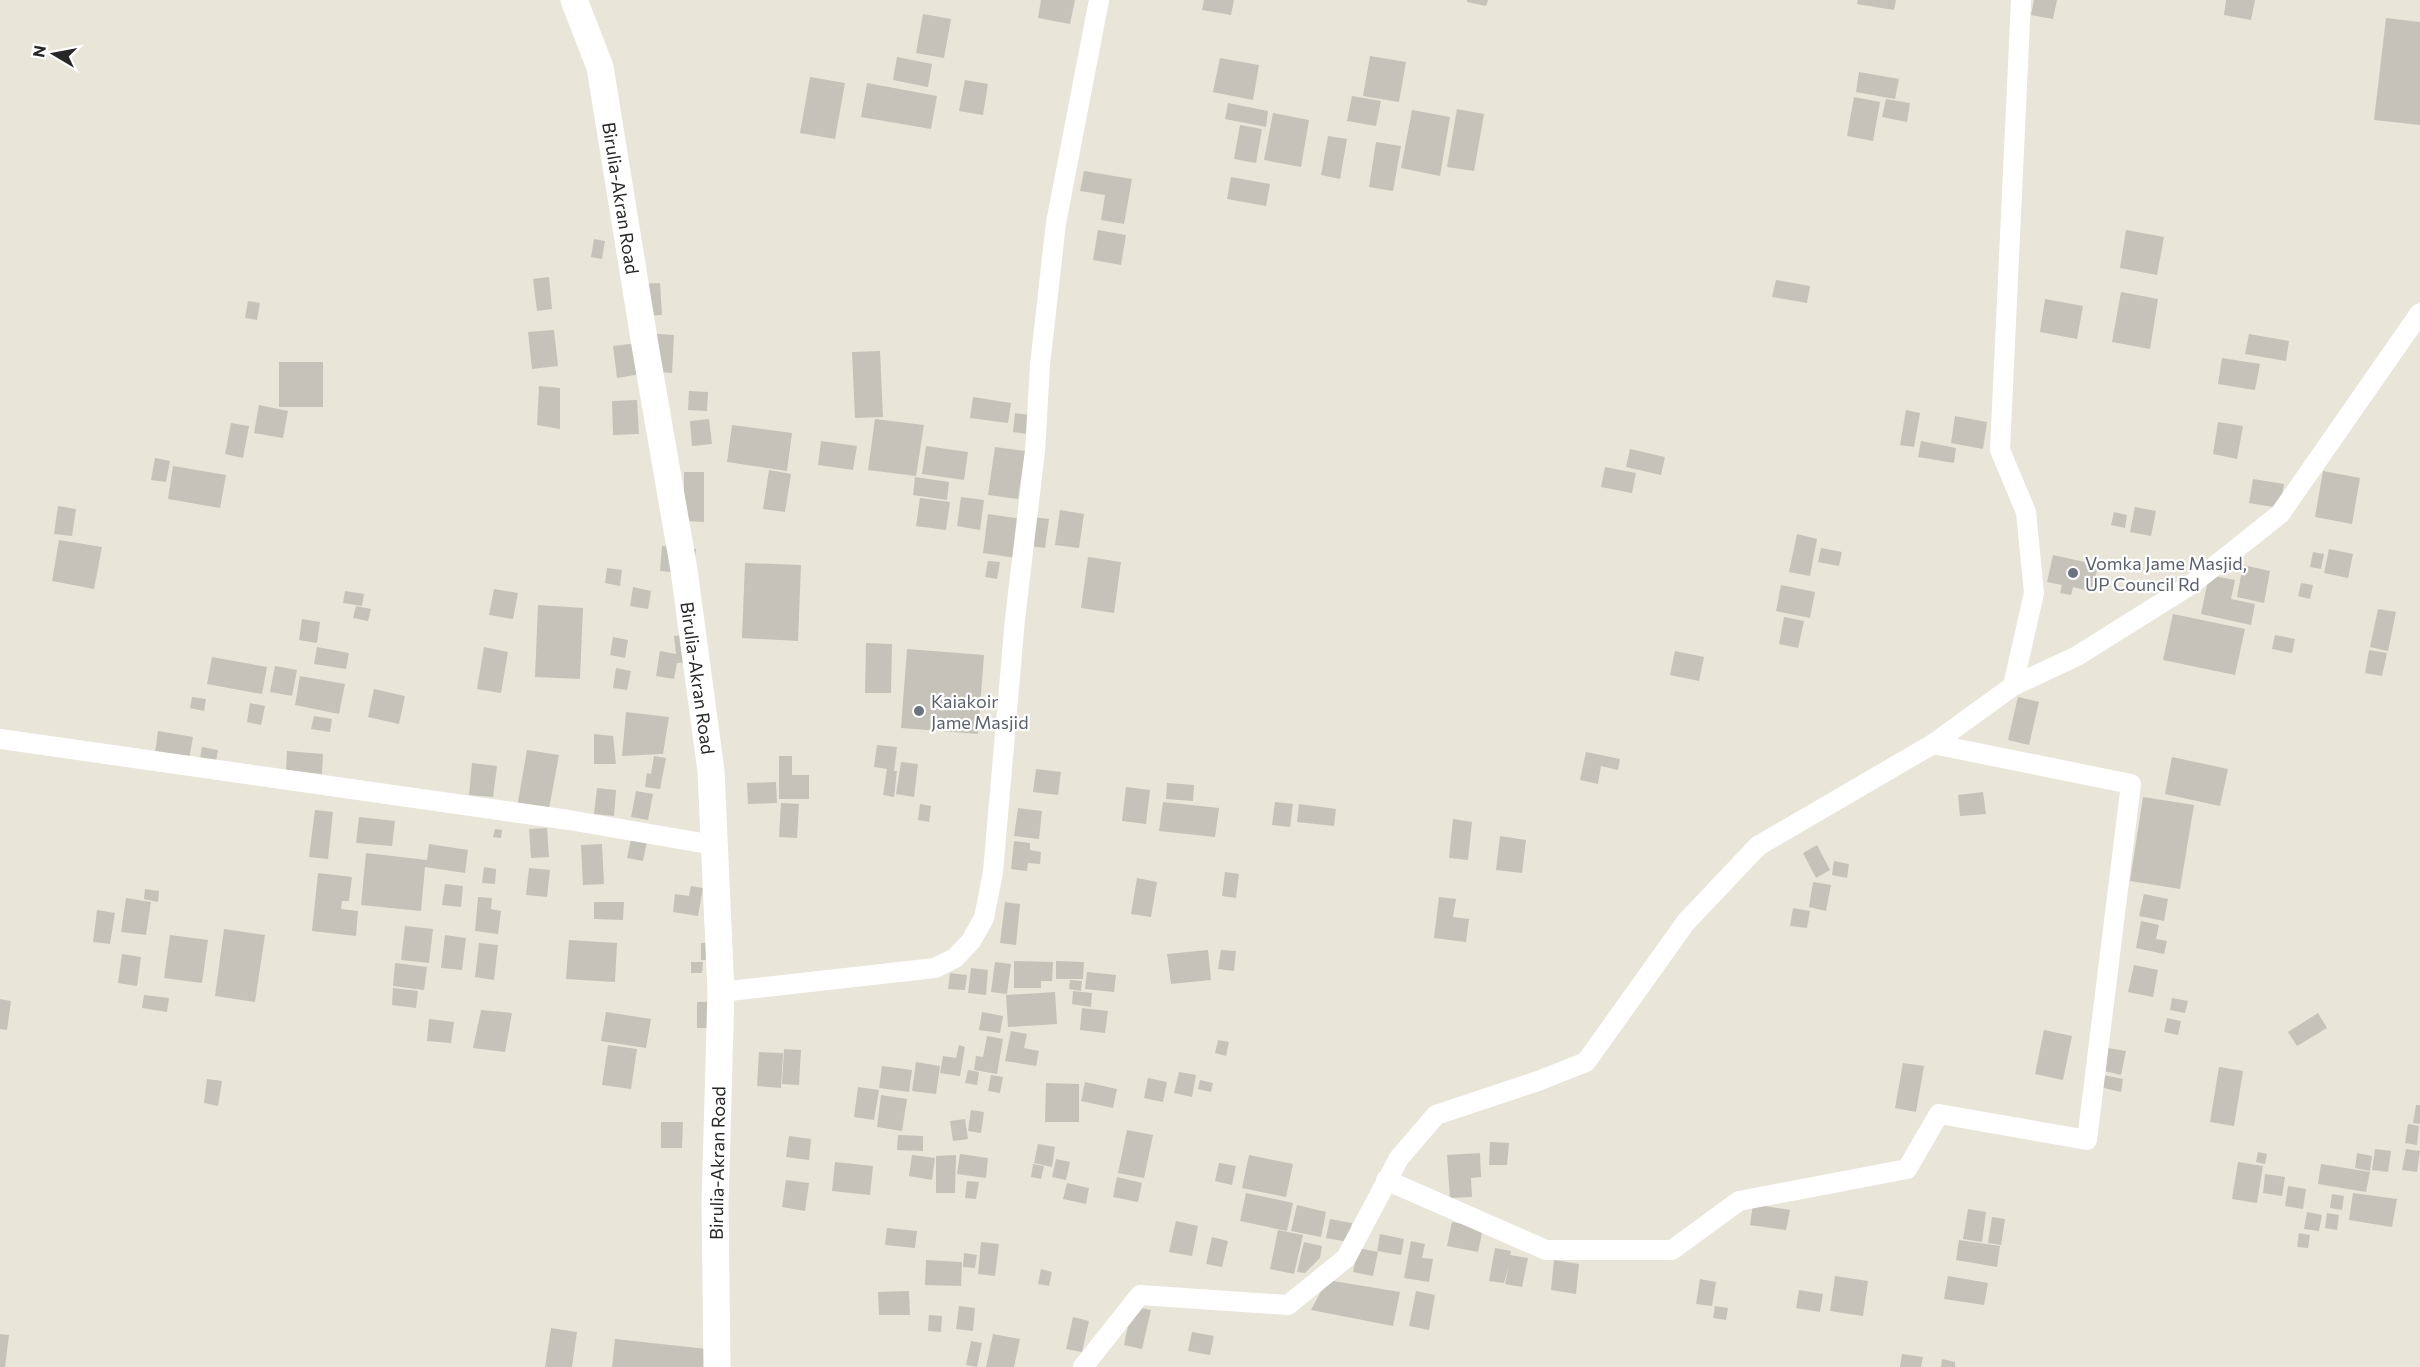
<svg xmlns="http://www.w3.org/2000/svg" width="2420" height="1367" viewBox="0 0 2420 1367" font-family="Commissioner,sans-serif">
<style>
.building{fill:#c5c2b9}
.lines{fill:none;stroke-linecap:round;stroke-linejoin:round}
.street{stroke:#fff;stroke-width:20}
.secondary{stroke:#fff;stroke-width:27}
.worship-dot{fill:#6b7280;stroke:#fff;stroke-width:2}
.labels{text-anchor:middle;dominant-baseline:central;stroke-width:4.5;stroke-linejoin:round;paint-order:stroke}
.street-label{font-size:18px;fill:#272727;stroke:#fff}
.worship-label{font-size:18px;fill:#5b616d;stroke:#fff;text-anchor:start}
</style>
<rect width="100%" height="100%" fill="#eae5d9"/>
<g class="building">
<polygon points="1041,0 1075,0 1070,24 1038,18"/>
<polygon points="1204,0 1234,0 1231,15 1202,10"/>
<polygon points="1467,0 1488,0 1486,6 1467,2"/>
<polygon points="1858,0 1896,0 1894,10 1857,4"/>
<polygon points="2034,0 2057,0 2053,19 2031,15"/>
<polygon points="2226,0 2255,0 2251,20 2224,15"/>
<polygon points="923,14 951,19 944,58 916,53"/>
<polygon points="2386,18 2420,22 2420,125 2374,120"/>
<polygon points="1370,56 1406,62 1399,102 1363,96"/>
<polygon points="897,57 932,64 928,87 893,80"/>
<polygon points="1220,58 1259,65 1253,100 1213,92"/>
<polygon points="1859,72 1899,79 1895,99 1856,92"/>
<polygon points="810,77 845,83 835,139 800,133"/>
<polygon points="965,80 988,84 983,115 959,111"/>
<polygon points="867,83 937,96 931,129 861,117"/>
<polygon points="1352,96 1381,101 1376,126 1347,121"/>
<polygon points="1854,97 1880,102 1873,141 1847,136"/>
<polygon points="1886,99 1910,103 1907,122 1882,117"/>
<polygon points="1228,103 1268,111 1266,127 1225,119"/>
<polygon points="1457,109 1484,114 1474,171 1447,167"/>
<polygon points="1412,110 1450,117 1440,176 1401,168"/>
<polygon points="1273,113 1309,120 1301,167 1264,160"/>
<polygon points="1240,125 1262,129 1256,163 1234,159"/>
<polygon points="1328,136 1347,139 1340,179 1321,175"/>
<polygon points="1376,142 1401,146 1393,191 1369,187"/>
<polygon points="1084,171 1132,179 1124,224 1101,220 1105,195 1080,191"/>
<polygon points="1231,177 1270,184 1266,206 1227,199"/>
<polygon points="1098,230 1126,235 1121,265 1093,260"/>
<polygon points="2126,230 2164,237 2157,275 2120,268"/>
<polygon points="594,239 605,241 602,259 591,257"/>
<polygon points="549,277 552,309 537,311 533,279"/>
<polygon points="1776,280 1810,286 1807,303 1772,297"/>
<polygon points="660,283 662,315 641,316 639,284"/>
<polygon points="2121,292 2158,299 2150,349 2112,342"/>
<polygon points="2045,299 2083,306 2077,339 2040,332"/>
<polygon points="248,301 260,303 257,320 245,318"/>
<polygon points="554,330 558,366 532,369 528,332"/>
<polygon points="645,333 674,335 672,373 642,371"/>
<polygon points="2249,334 2289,341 2286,361 2245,354"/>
<polygon points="637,343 641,374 617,378 613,346"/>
<polygon points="880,351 883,417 855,418 852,352"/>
<polygon points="2222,358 2260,364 2255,390 2218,384"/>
<rect x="279" y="362" width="44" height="45"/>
<polygon points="539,386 560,388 560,429 537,425"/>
<polygon points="689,391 708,392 707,411 688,410"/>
<polygon points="973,397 1011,403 1008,423 970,418"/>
<polygon points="637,400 639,434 613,435 612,401"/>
<polygon points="259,405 288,411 283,438 254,433"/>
<polygon points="1906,410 1920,413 1914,447 1900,445"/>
<polygon points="1015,413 1044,417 1042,436 1013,432"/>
<polygon points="1955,416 1987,422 1983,449 1951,443"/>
<polygon points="709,419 712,444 692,446 690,421"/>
<polygon points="875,419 924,425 916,476 868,470"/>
<polygon points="2218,422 2243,426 2237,459 2213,454"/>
<polygon points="231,423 249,426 243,458 225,454"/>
<polygon points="732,425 792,433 787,471 727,462"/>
<polygon points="821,441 857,446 853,470 818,465"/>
<polygon points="1921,441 1956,448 1954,463 1918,457"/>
<polygon points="926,446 968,452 964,480 922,474"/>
<polygon points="995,447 1025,451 1018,499 988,495"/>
<polygon points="1630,449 1665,457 1661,475 1626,467"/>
<polygon points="155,458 170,461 166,482 151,480"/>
<polygon points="173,466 226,475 220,508 168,499"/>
<polygon points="1605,467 1636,473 1632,493 1601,487"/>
<polygon points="769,470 791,474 785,512 763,509"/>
<polygon points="2323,471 2360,478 2352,524 2315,517"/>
<polygon points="684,472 704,472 704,522 684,521"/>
<polygon points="915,477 949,482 947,500 913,495"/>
<polygon points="2253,479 2284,484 2280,508 2249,503"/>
<polygon points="961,497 984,500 980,530 957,526"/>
<polygon points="920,498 950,502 946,530 916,526"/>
<polygon points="58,506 76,509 72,536 54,534"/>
<polygon points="2135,507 2156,511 2151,536 2130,532"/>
<polygon points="1060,510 1084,514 1079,548 1055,545"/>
<polygon points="2114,512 2127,515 2125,528 2111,525"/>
<polygon points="988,514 1022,519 1016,558 983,553"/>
<polygon points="1033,517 1049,519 1045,548 1029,546"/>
<polygon points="1797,534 1817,539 1810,576 1789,572"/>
<polygon points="59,540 102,547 94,589 52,581"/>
<polygon points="662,546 696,549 693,574 660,571"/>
<polygon points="1821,548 1842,552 1839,566 1818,562"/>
<polygon points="2329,549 2353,554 2348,578 2324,573"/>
<polygon points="2313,552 2324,554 2321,569 2310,567"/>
<polygon points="2053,555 2098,565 2093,592 2073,587 2071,595 2060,593 2062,585 2047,582"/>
<polygon points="1088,557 1121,562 1114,613 1081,608"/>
<polygon points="988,561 1000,562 997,579 985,577"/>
<polygon points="745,563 801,565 798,641 742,638"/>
<polygon points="2243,565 2270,571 2264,603 2237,597"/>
<polygon points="607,568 622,570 620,586 605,583"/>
<polygon points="2209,575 2235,580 2231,599 2255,604 2251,625 2201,614"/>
<polygon points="2301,583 2313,585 2310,599 2298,596"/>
<polygon points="1781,585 1815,592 1810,618 1776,611"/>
<polygon points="633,587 651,591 648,609 630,606"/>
<polygon points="494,589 518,593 513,619 489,615"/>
<polygon points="345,591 364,594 362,606 343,603"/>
<polygon points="538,605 583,608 580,679 535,677"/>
<polygon points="356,606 371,609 368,621 353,618"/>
<polygon points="2378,609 2396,612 2388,651 2370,647"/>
<polygon points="2173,614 2245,629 2235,675 2163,660"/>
<polygon points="1784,617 1804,621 1798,648 1779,644"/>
<polygon points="302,619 320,622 317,643 299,640"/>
<polygon points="704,633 706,661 677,663 674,679 656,676 660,651 676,654 674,636"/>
<polygon points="2275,635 2295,639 2292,653 2272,649"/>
<polygon points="613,637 628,640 625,658 610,655"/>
<polygon points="866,643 892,644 891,693 865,693"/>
<polygon points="317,647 349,653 346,669 314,664"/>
<polygon points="484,647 508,652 501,693 477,689"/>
<polygon points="907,649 984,655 978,734 901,728"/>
<polygon points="2369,650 2387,653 2382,676 2365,673"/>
<polygon points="1675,651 1704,657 1699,681 1670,675"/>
<polygon points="212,657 267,667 262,694 207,684"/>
<polygon points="275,666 297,670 292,696 270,692"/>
<polygon points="616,668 631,671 627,690 613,688"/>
<polygon points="300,676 345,684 339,714 295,705"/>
<polygon points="374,689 405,696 399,724 368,717"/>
<polygon points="192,697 206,699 204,711 190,708"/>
<polygon points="2018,697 2039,702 2029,745 2008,740"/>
<polygon points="250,703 265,706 261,725 247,722"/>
<polygon points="626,712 669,717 663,754 622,756"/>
<polygon points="314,716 332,719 330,732 311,729"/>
<polygon points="158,731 193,737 187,770 155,753"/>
<polygon points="594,734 613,736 616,764 594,764"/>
<polygon points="877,745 897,747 894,771 897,771 894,797 883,795 887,769 874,767"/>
<polygon points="202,747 218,750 215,767 199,764"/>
<polygon points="527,750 559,755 548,814 517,808"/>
<polygon points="287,751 323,754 322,774 286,770"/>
<polygon points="1586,752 1620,759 1618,770 1601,766 1598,784 1580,780"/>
<polygon points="654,756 666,758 660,789 645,787 647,773 651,774"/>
<polygon points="779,756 792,756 792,775 809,775 809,799 779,799"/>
<polygon points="2172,757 2228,769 2220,806 2165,794"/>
<polygon points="901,762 918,764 914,797 896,794"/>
<polygon points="472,763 497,766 493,797 469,795"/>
<polygon points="1036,769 1061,772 1058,795 1033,792"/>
<polygon points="776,782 777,803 748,804 747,783"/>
<polygon points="1167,783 1194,785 1193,801 1166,799"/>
<polygon points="1126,787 1150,790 1146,824 1122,821"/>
<polygon points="597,788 616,790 614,816 594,814"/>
<polygon points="636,791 653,794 648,820 631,817"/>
<polygon points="1983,792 1986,814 1960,816 1958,795"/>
<polygon points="2143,797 2194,805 2180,889 2130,881"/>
<polygon points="1163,802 1219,808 1215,837 1159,831"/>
<polygon points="1275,802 1293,804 1290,827 1272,825"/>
<polygon points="781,803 799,804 797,838 779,837"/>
<polygon points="920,804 931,806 929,822 918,820"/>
<polygon points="1299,804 1336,809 1334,826 1297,822"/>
<polygon points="1018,808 1042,811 1039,839 1014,836"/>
<polygon points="315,810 333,812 328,859 309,857"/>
<polygon points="359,817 395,821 392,846 356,843"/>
<polygon points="1453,819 1472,822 1468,860 1449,858"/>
<polygon points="547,828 549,857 531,858 529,829"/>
<polygon points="495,829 502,830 501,838 493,837"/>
<polygon points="1500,836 1526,840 1522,873 1496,870"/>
<polygon points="631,839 647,842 643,861 627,858"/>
<polygon points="1014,841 1030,843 1030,850 1041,852 1040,864 1028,863 1027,871 1011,869"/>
<polygon points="429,844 468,850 465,873 425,867 421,911 361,905 366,853 427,860"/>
<polygon points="602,844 604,884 583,885 581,845"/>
<polygon points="1817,845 1830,870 1816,878 1803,853"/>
<polygon points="1834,861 1849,864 1847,878 1832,875"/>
<polygon points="484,867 496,869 495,884 482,883"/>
<polygon points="529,868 550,870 547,897 526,895"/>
<polygon points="1225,872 1239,874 1236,898 1222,896"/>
<polygon points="318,873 352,877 349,901 342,901 341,909 358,911 356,936 312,931"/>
<polygon points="1137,878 1157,882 1151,917 1131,914"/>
<polygon points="1813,882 1831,885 1826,911 1809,907"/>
<polygon points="445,884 463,886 461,907 442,905"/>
<polygon points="691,886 703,888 698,916 673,912 675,894 689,896"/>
<polygon points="145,889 159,891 158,902 144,899"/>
<polygon points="2144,894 2168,899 2164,921 2139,916"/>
<polygon points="478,897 492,898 491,909 501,911 498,934 475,931"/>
<polygon points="1439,897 1456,899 1453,917 1469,919 1466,942 1434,938"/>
<polygon points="126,898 151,902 146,935 121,932"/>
<polygon points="594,902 624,902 623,920 594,919"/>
<polygon points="1005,902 1020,904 1016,945 1000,943"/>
<polygon points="1793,908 1810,911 1807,928 1790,926"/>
<polygon points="97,910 115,913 110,944 93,942"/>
<polygon points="2141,921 2159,925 2156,939 2167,941 2164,954 2136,948"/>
<polygon points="405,926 433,929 429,963 401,960"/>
<polygon points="224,929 265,935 255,1002 215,996"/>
<polygon points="170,935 208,940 202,983 164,978"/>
<polygon points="445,935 466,938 462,970 441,968"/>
<polygon points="569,940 617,943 615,982 566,979"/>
<polygon points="479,943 498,945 494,980 475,977"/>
<rect x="701" y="943" width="23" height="17"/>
<polygon points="1208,950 1211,980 1171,984 1167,954"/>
<polygon points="1221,950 1236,951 1234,971 1218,969"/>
<polygon points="122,954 141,957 137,986 118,983"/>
<polygon points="1014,961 1053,962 1052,981 1041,981 1041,988 1014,988"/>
<polygon points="1056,961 1084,962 1083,979 1056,979"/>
<polygon points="691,962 703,962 702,973 691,973"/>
<polygon points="995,962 1011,964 1007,994 991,992"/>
<polygon points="395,963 427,967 424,990 393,986"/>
<polygon points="2134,965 2158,970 2153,997 2128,992"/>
<polygon points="971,968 988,970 986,995 968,993"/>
<polygon points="1087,972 1116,975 1114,992 1085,989"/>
<polygon points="950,973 967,975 965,990 948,989"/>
<polygon points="1070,980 1082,981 1081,991 1069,989"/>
<polygon points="393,988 418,991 416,1008 392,1005"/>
<polygon points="1073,991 1092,993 1091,1007 1072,1004"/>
<polygon points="1055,992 1057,1024 1008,1027 1006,995"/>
<polygon points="144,995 169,998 167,1012 142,1008"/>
<polygon points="2172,998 2188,1001 2185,1013 2170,1010"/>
<polygon points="0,999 11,1001 7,1030 0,1029"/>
<polygon points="732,1001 733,1055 709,1056 709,1028 697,1028 697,1002"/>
<polygon points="1082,1008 1108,1011 1105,1033 1080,1030"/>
<polygon points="481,1010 512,1013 505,1052 473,1048"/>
<polygon points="606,1012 651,1019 646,1048 601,1041"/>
<polygon points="982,1012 1003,1016 1000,1033 979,1030"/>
<polygon points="2318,1013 2327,1028 2297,1046 2288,1032"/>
<polygon points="2167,1018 2181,1021 2178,1035 2164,1032"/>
<polygon points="429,1019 454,1022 451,1043 427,1041"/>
<polygon points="2044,1030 2072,1036 2063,1080 2035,1074"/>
<polygon points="1011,1031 1027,1034 1024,1048 1039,1051 1036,1066 1005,1061"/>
<polygon points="987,1036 1003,1039 997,1074 974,1070 976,1056 983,1057"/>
<polygon points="1218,1040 1229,1042 1226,1056 1215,1053"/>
<polygon points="608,1045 637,1049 631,1089 602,1085"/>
<polygon points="959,1045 965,1047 960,1076 940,1073 943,1056 956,1058"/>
<polygon points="2108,1048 2126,1051 2121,1075 2104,1071"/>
<polygon points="784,1049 801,1050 799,1085 782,1084"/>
<polygon points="759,1052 783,1053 781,1088 757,1086"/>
<polygon points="916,1062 940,1066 936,1094 912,1091"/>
<polygon points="1903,1063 1924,1066 1916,1112 1895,1108"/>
<polygon points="882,1066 912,1070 909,1092 879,1088"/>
<polygon points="2219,1067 2243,1071 2234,1126 2210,1122"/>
<polygon points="968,1070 979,1072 977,1085 965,1083"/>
<polygon points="1179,1072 1196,1075 1192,1097 1174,1093"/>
<polygon points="991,1075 1003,1077 1000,1093 988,1091"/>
<polygon points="2103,1075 2123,1079 2121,1092 2100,1087"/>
<polygon points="1148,1078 1167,1082 1163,1102 1144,1098"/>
<polygon points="207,1079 222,1081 218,1106 204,1103"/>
<polygon points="1200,1080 1213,1083 1211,1092 1198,1089"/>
<polygon points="1085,1082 1117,1089 1113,1108 1081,1101"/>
<polygon points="1046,1083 1079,1084 1079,1122 1045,1122"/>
<polygon points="858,1087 879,1090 874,1120 854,1117"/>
<polygon points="881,1095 907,1099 902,1131 877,1127"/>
<polygon points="2416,1105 2420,1105 2420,1124 2413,1123"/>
<polygon points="971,1110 984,1112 981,1133 968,1131"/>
<polygon points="965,1119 968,1139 953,1141 950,1121"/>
<polygon points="661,1122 683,1122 682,1148 661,1148"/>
<polygon points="2408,1124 2419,1126 2417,1145 2405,1143"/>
<polygon points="1127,1130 1153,1135 1144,1178 1118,1173"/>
<polygon points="898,1135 923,1136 923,1151 897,1150"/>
<polygon points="789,1136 811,1139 809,1160 786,1157"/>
<polygon points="1490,1142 1509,1143 1507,1165 1489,1165"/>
<polygon points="1038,1144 1055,1147 1052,1167 1034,1163"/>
<polygon points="2375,1149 2391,1151 2388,1172 2372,1170"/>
<polygon points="2406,1149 2420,1151 2417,1172 2402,1170"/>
<polygon points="2258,1152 2267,1154 2265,1164 2256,1162"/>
<polygon points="1480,1153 1481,1177 1471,1178 1472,1197 1450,1198 1447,1155"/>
<polygon points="2357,1153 2372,1156 2370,1171 2355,1168"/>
<polygon points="960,1154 988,1158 986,1178 957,1174"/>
<polygon points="912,1155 935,1158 932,1180 909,1176"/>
<polygon points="956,1155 955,1193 936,1193 936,1156"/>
<polygon points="1249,1155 1293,1164 1286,1197 1242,1188"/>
<polygon points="1056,1159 1070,1162 1066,1180 1052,1177"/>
<polygon points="835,1162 873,1166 870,1195 832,1191"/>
<polygon points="2238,1162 2263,1166 2257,1203 2232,1199"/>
<polygon points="1219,1163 1236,1166 1232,1185 1215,1181"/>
<polygon points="1033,1164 1044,1166 1041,1179 1031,1177"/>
<polygon points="2321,1164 2370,1172 2366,1192 2318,1184"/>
<polygon points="2265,1174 2285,1177 2282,1196 2263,1193"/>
<polygon points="1117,1177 1142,1183 1138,1202 1113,1197"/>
<polygon points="786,1180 809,1183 805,1211 782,1207"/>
<polygon points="967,1181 979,1182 976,1199 965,1198"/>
<polygon points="1067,1183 1089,1188 1086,1204 1063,1199"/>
<polygon points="2288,1186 2306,1189 2303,1209 2285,1206"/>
<polygon points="1246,1193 1293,1203 1287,1231 1240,1221"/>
<polygon points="2353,1193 2397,1199 2392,1227 2349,1220"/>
<polygon points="2332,1194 2344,1196 2342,1210 2330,1208"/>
<polygon points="1753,1204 1790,1210 1786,1230 1750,1225"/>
<polygon points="1297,1205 1326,1212 1321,1237 1291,1231"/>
<polygon points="1968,1209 1986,1212 1982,1242 1963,1239"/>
<polygon points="2307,1212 2322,1215 2319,1231 2304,1229"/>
<polygon points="2327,1213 2339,1215 2337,1230 2325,1228"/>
<polygon points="1992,1217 2005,1219 2001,1245 1988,1243"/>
<polygon points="1330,1219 1352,1223 1348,1242 1326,1238"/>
<polygon points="1176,1221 1198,1226 1192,1256 1169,1252"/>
<polygon points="1452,1222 1483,1228 1478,1252 1447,1246"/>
<polygon points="887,1228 917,1231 915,1248 885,1245"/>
<polygon points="1278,1230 1303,1235 1294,1274 1270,1269"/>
<polygon points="2299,1233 2310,1235 2308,1248 2297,1247"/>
<polygon points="1380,1234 1404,1239 1401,1255 1377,1251"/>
<polygon points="1212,1237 1228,1241 1222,1267 1206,1264"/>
<polygon points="1959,1240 2000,1246 1997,1267 1956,1260"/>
<polygon points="1411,1241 1425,1244 1422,1258 1433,1259 1429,1282 1404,1278"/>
<polygon points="981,1242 999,1244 995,1276 978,1274"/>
<polygon points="1304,1242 1322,1246 1320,1258 1305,1273 1297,1272"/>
<polygon points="1358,1248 1378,1252 1373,1276 1353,1272"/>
<polygon points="1495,1248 1511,1251 1510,1255 1528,1258 1522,1287 1505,1284 1509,1265 1504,1283 1489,1281"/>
<polygon points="964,1253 977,1255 975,1268 963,1267"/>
<polygon points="926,1260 962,1262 961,1286 925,1285"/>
<polygon points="1554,1260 1579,1264 1576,1294 1551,1290"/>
<polygon points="1041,1269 1052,1272 1049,1286 1038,1284"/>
<polygon points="1835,1276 1868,1281 1863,1316 1830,1311"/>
<polygon points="1948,1276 1988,1283 1984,1305 1944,1299"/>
<polygon points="1700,1279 1716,1282 1712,1306 1696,1304"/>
<polygon points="1327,1280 1400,1292 1393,1326 1311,1310"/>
<polygon points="1799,1290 1823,1294 1820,1312 1796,1308"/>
<polygon points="909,1291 910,1315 879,1315 878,1292"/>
<polygon points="1416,1291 1435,1295 1429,1330 1409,1326"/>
<polygon points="959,1306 975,1308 973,1331 956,1329"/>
<polygon points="1132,1306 1151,1310 1142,1349 1124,1345"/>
<polygon points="1715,1306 1728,1308 1726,1320 1713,1318"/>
<polygon points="929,1315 942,1316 941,1332 928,1331"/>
<polygon points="1073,1317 1089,1321 1082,1352 1066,1349"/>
<polygon points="551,1328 577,1332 572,1367 545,1367"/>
<polygon points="1192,1332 1214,1336 1210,1355 1188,1351"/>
<polygon points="0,1334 9,1335 5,1367 0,1367"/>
<polygon points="993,1334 1020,1339 1014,1367 986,1367"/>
<polygon points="615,1339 725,1351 723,1367 612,1367"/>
<polygon points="971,1341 982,1343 977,1367 966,1365"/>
<polygon points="1902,1354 1923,1357 1921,1367 1900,1367"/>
<polygon points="1942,1359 1955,1362 1955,1367 1941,1367"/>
</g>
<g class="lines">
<g class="street">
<polyline points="2013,686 2077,656 2192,584 2280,514 2420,313"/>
<polyline points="0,739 569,820 714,845"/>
<polyline points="721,992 935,968 955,958 971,941 984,918 993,872 1015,619 1035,451 1040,365 1056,223 1099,0"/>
<polyline points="1386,1180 1546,1250 1672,1250 1739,1201 1907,1169 1939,1114 2087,1140 2131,784 1933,744"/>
<polyline points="1083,1367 1140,1295 1288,1305 1346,1258 1399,1158 1436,1115 1538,1081 1586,1062 1686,922 1758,846 1933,744 2013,686 2034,593 2026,512 2000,450 2021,0"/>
</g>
<polyline class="secondary" points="574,0 600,67 646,351 684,570 711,771 721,992 715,1204 717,1367"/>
</g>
<g class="worship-dot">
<circle cx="2073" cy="573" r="6"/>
<circle cx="919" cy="711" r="6"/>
</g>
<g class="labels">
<g class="street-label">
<text transform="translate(621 198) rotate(81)">Birulia-Akran Road</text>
<text transform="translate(698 678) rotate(82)">Birulia-Akran Road</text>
<text transform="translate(717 1163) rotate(-89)">Birulia-Akran Road</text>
</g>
<g class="worship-label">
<text x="2085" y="563">Vomka Jame Masjid,<tspan x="2085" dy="21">UP Council Rd</tspan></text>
<text x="931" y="701">Kaiakoir<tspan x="931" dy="21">Jame Masjid</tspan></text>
</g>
</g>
<g transform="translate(54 54) rotate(280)" stroke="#ffffff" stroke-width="4.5" paint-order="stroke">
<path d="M0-4.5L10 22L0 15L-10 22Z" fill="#272727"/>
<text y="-9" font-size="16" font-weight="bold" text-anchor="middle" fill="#272727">N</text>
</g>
</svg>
